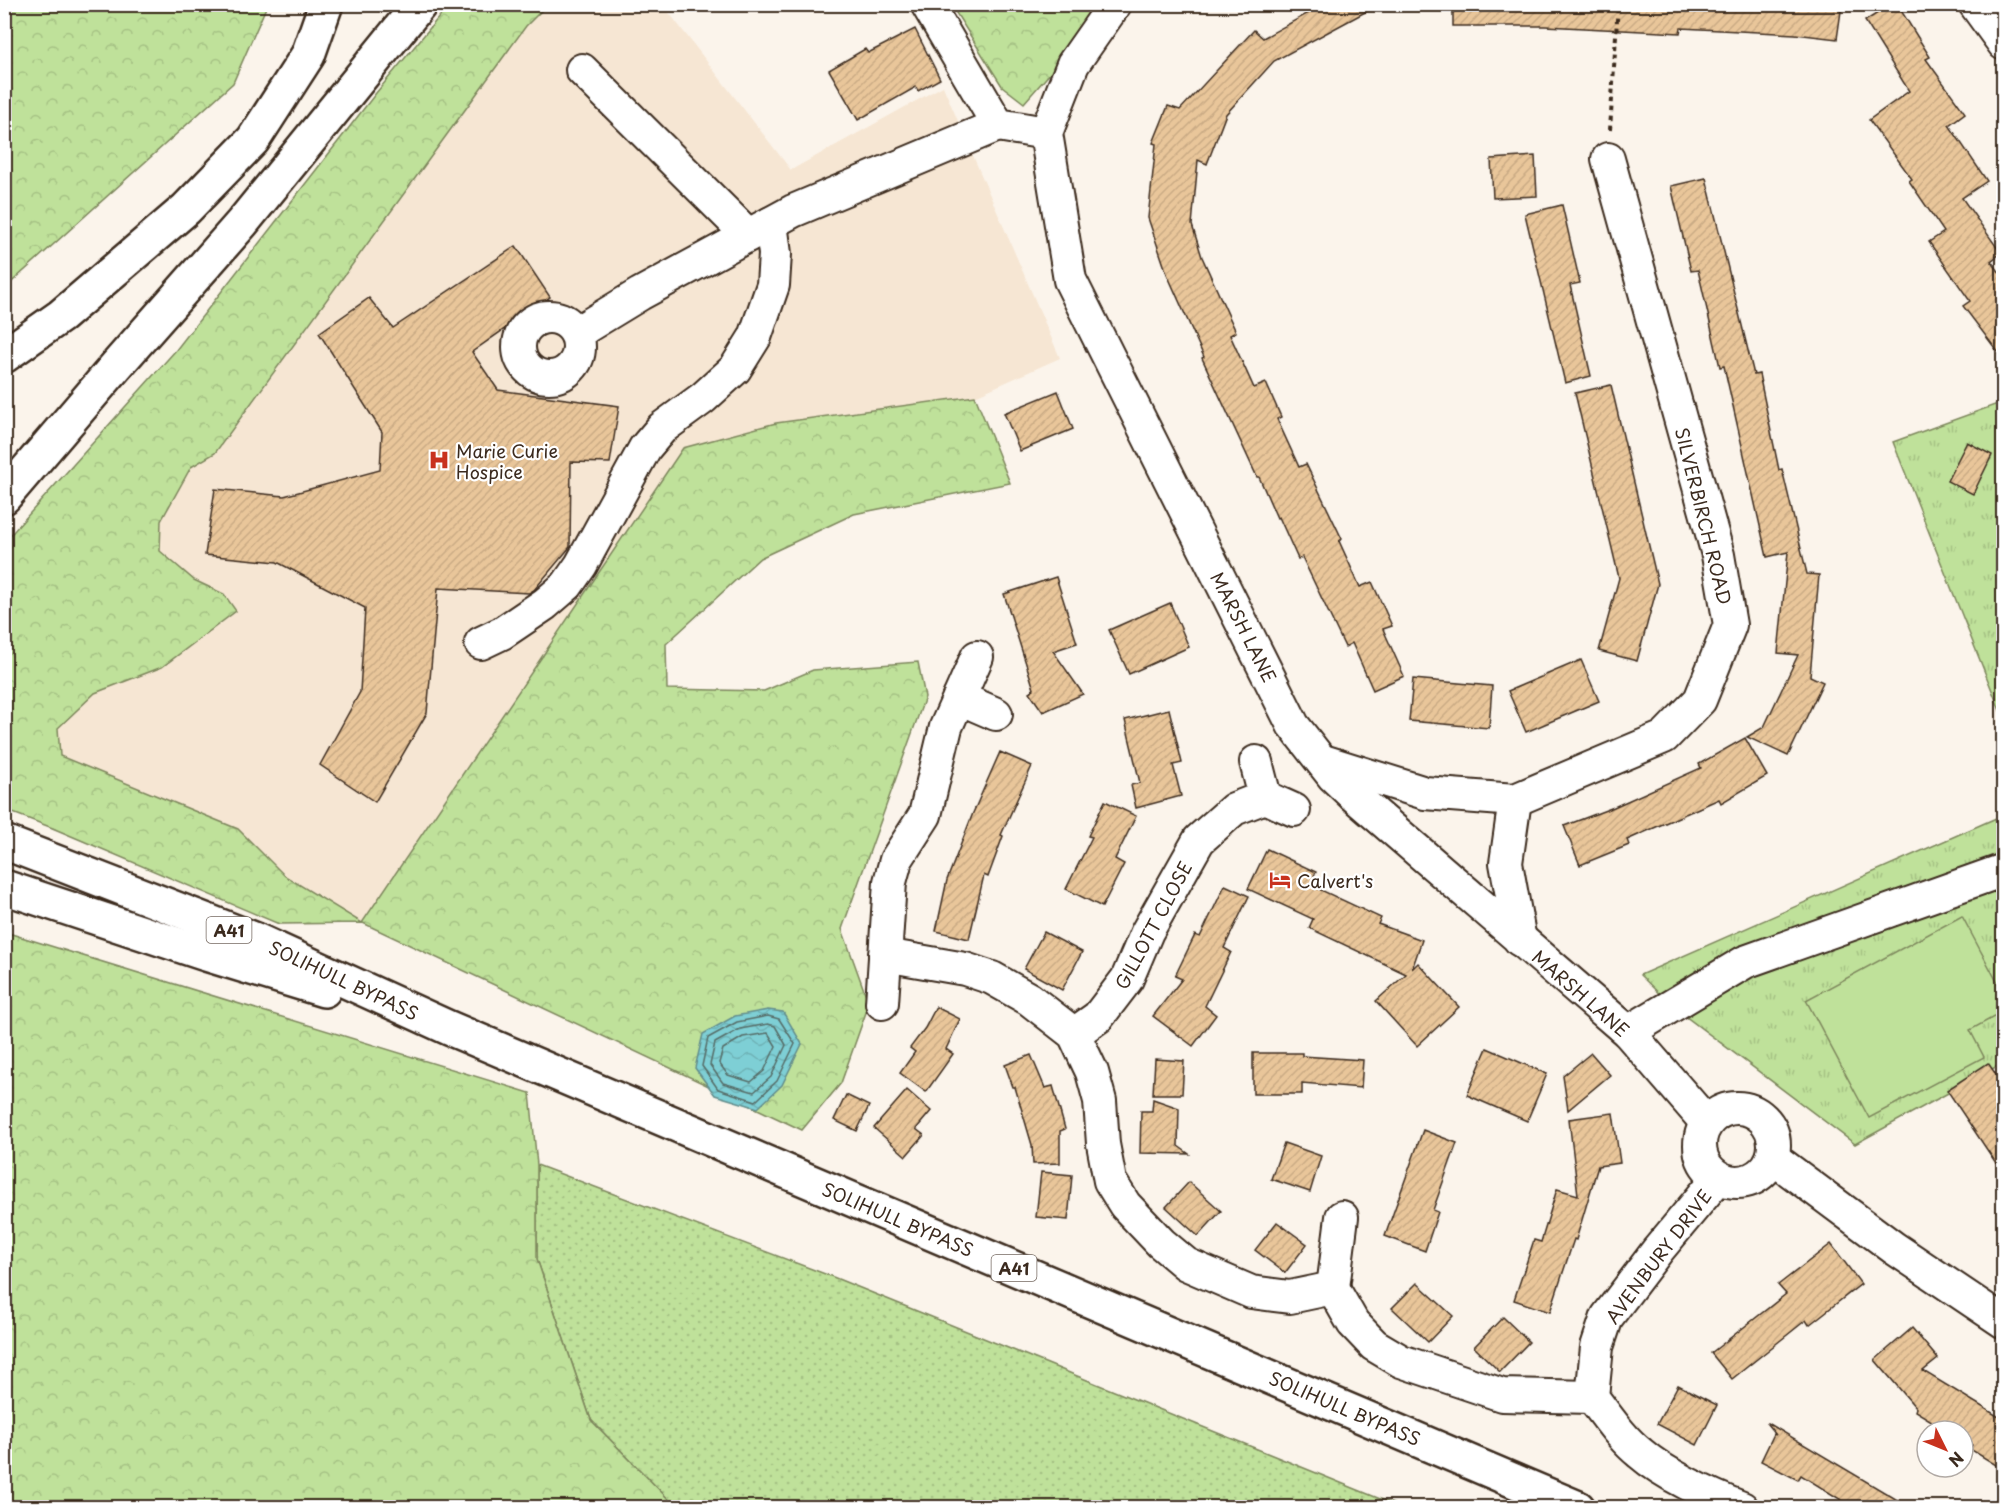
<svg xmlns="http://www.w3.org/2000/svg" width="2008" height="1512" viewBox="0 0 2008 1512" font-family="'Playpen Sans',sans-serif">
<style>
.built{fill:#f6e6d3}
.grass{fill:url(#grass-dots);stroke:#7d865c;stroke-width:1.5}
.forest{fill:url(#forest-crowns);stroke:#7d865c;stroke-width:1.5}
.park{fill:url(#park-tufts);stroke:#7d865c;stroke-width:1.5}
.pitch{fill:#bfe19a;stroke:#7d865c;stroke-width:1.5}
.water{fill:url(#water-waves);stroke:#638d8c;stroke-width:1.5}
.lines{fill:none;stroke-linecap:round;stroke-linejoin:round}
.shore{stroke:#566c67;stroke-width:1.5}
.building{fill:url(#building-hatch);stroke:#3b2a1e;stroke-width:1.5}
.minor-casing{stroke:#3b2a1e;stroke-width:36}
.highway-casing{stroke:#3b2a1e;stroke-width:38}
.path{stroke:#3b2a1e;stroke-width:4;stroke-dasharray:4.5 4.5;stroke-linecap:butt}
.minor{stroke:#fff;stroke-width:32}
.highway{stroke:#fff;stroke-width:33}
.labels{text-anchor:middle;dominant-baseline:central;stroke-width:4.5;stroke-linejoin:round;paint-order:stroke}
.shield{fill:#fff;stroke:#766a62;stroke-width:1.5}
.shield-label{font-size:16px;font-weight:bold;fill:#3b2a1e}
.poi-label{font-size:18px;fill:#3b2a1e;stroke:#fff;text-anchor:start}
.street-label{font-size:18px;fill:#3b2a1e;stroke:#fff}
</style>
<defs>
<pattern id="grass-dots" width="8" height="8" patternUnits="userSpaceOnUse" patternTransform="scale(1.5)"><rect width="8" height="8" fill="#bfe19a"/><path d="M2 2h.1M6 6h.1" fill="none" stroke="#a5c184" stroke-width="1.8" stroke-linecap="round"/></pattern>
<pattern id="forest-crowns" width="20" height="18" patternUnits="userSpaceOnUse" patternTransform="scale(1.5)"><rect width="20" height="18" fill="#bfe19a"/><path d="M2 6a3 3 0 1 1 6 0M12 15a3 3 0 1 1 6 0" fill="none" stroke="#a5c184"/></pattern>
<pattern id="park-tufts" width="24" height="20" patternUnits="userSpaceOnUse" patternTransform="scale(1.5)"><rect width="24" height="20" fill="#bfe19a"/><path d="M3 7l-1-3M5 7V3M7 7l1-3M15 17l-1-3M17 17v-4M19 17l1-3" fill="none" stroke="#a5c184"/></pattern>
<pattern id="water-waves" width="16" height="10" patternUnits="userSpaceOnUse" patternTransform="scale(1.5)"><rect width="16" height="10" fill="#7ecfd5"/><path d="M0 5q4-4 8 0t8 0" fill="none" stroke="#6eb2b6"/></pattern>
<pattern id="building-hatch" width="6" height="6" patternUnits="userSpaceOnUse" patternTransform="scale(1.5)"><rect width="6" height="6" fill="#e9c69a"/><path d="M-1 1l2-2M0 6l6-6M5 7l2-2" fill="none" stroke="#c9aa84"/></pattern>
</defs>
<rect width="100%" height="100%" fill="#fbf4eb"/>
<filter id="ink" filterUnits="userSpaceOnUse"><feTurbulence type="fractalNoise" baseFrequency=".0167" numOctaves="2"/><feDisplacementMap in="SourceGraphic" scale="12" xChannelSelector="R" yChannelSelector="G"/><feConvolveMatrix kernelMatrix="1 2 1 2 8 2 1 2 1" color-interpolation-filters="sRGB"/></filter>
<g filter="url(#ink)">
<polygon class="built" points="547,5 663,5 791,170 943,86 1060,358 975,396 776,423 683,448 362,923 285,876 238,829 60,756 58,728 95,693 162,667 224,594 194,580 160,551 161,521 191,467 215,453 526,26"/>
<polygon class="grass" points="537,1165 833,1277 1400,1507 676,1507 591,1420 537,1259"/>
<g class="forest">
<polygon points="5,4 267,5 233,83 5,288"/>
<polygon points="449,5 547,5 526,26 215,453 191,467 161,521 160,551 194,580 224,594 236,611 162,667 95,693 58,728 60,756 238,829 285,876 362,923 683,448 776,423 975,396 1010,483 854,514 760,558 666,644 667,689 764,691 813,670 918,662 925,697 842,929 869,1004 841,1083 802,1130 363,923 279,924 50,827 5,810 5,541 176,350 376,93"/>
<polygon points="951,5 1097,5 1052,71 1024,103 1002,86"/>
<polygon points="5,932 530,1093 537,1165 537,1259 591,1420 676,1507 5,1507"/>
</g>
<g class="park">
<polygon points="2003,402 2003,718 1893,442"/>
<polygon points="2003,815 2003,1063 1855,1144 1673,1007 1640,975"/>
</g>
<polygon class="pitch" points="1962,916 2003,993 2003,1012 1970,1030 1984,1057 1869,1118 1806,1000"/>
<polygon class="water" points="768,1010 783,1012 802,1044 782,1085 758,1108 715,1095 695,1068 703,1034 735,1016"/>
<g class="lines">
<g class="shore">
<polygon points="768,1016 779,1019 795,1044 777,1081 756,1101 718,1089 702,1066 708,1038 737,1022"/>
<polygon points="768,1024 775,1026 786,1045 771,1077 754,1092 723,1083 710,1065 715,1043 740,1029"/>
<polygon points="768,1033 776,1046 764,1071 751,1082 728,1075 719,1063 723,1049 743,1037"/>
</g>
</g>
<g class="building">
<polygon points="1325,4 1380,4 1274,61 1226,114 1207,164 1198,160 1192,225 1202,257 1236,332 1230,335 1254,388 1266,383 1281,417 1277,419 1299,467 1306,464 1342,539 1339,541 1360,587 1372,582 1392,626 1383,629 1404,676 1373,690 1352,643 1345,647 1302,557 1298,559 1279,517 1277,518 1259,477 1257,477 1202,358 1204,357 1167,274 1148,218 1156,144 1153,143 1168,106 1180,110 1254,30 1263,38"/>
<polygon points="1453,4 1842,4 1837,39 1795,34 1681,28 1680,33 1545,26 1453,26"/>
<polygon points="1892,4 1897,4 1930,57 1926,59 1965,113 1949,125 1987,181 1962,198 2001,253 1991,261 2004,278 2004,360 1963,306 1970,301 1929,242 1944,232 1909,181 1912,179 1869,120 1909,91 1865,21"/>
<polygon points="915,29 940,79 918,91 916,87 858,120 829,70 865,49 868,53"/>
<polygon points="1535,156 1537,196 1493,198 1491,159"/>
<polygon points="1706,178 1754,375 1759,374 1779,470 1782,469 1807,574 1819,575 1810,676 1823,682 1788,756 1747,737 1764,727 1798,655 1778,653 1788,552 1767,557 1724,366 1720,367 1698,270 1691,271 1671,186"/>
<polygon points="1562,205 1580,283 1570,285 1591,376 1565,383 1525,214"/>
<polygon points="516,246 550,297 472,352 498,390 619,406 610,463 571,462 570,547 534,590 529,593 438,588 427,713 375,802 320,765 360,692 365,608 277,562 205,555 215,489 284,496 380,470 382,432 319,333 369,298 393,328"/>
<polygon points="1611,385 1658,584 1637,661 1599,651 1619,578 1575,393"/>
<polygon points="1058,391 1073,429 1020,451 1004,413"/>
<polygon points="1967,442 1992,455 1973,494 1947,481"/>
<polygon points="1056,577 1077,643 1053,651 1083,694 1043,712 1029,692 1034,689 1004,594"/>
<polygon points="1170,603 1189,647 1129,674 1109,630"/>
<polygon points="1581,660 1599,701 1526,732 1508,691"/>
<polygon points="1413,679 1492,686 1489,728 1409,721"/>
<polygon points="1169,709 1182,763 1173,765 1181,796 1136,808 1131,785 1140,783 1125,720"/>
<polygon points="1745,738 1767,776 1721,803 1719,799 1627,840 1629,845 1580,865 1564,826 1614,807 1701,768 1699,764"/>
<polygon points="1000,752 1032,766 1001,835 1003,836 988,877 984,875 969,939 936,931 947,880 973,813"/>
<polygon points="1105,801 1136,816 1115,859 1124,864 1102,907 1066,889 1092,837 1088,836"/>
<polygon points="1267,849 1316,872 1310,885 1381,918 1378,924 1422,940 1412,969 1418,963 1459,1007 1417,1046 1376,1001 1406,974 1309,928 1313,919 1248,889"/>
<polygon points="1225,885 1249,896 1224,948 1231,952 1205,1006 1216,1015 1193,1046 1153,1016 1182,979 1175,976 1195,935 1200,937"/>
<polygon points="1044,932 1082,952 1062,990 1024,969"/>
<polygon points="936,1007 960,1019 946,1049 953,1054 926,1092 900,1073 915,1052 910,1048 925,1028"/>
<polygon points="1487,1048 1547,1074 1527,1121 1467,1095"/>
<polygon points="1253,1053 1302,1053 1302,1056 1363,1060 1361,1088 1302,1083 1302,1094 1253,1094"/>
<polygon points="1591,1053 1610,1075 1568,1110 1563,1076"/>
<polygon points="1031,1055 1045,1088 1053,1086 1065,1129 1060,1131 1060,1163 1033,1164 1032,1145 1015,1087 1013,1087 1005,1065"/>
<polygon points="1155,1059 1184,1061 1182,1094 1153,1094"/>
<polygon points="1988,1063 2004,1086 2004,1175 1947,1090"/>
<polygon points="907,1090 931,1111 916,1129 924,1135 906,1156 874,1128"/>
<polygon points="846,1095 869,1106 857,1131 834,1120"/>
<polygon points="1153,1099 1179,1108 1178,1146 1189,1154 1140,1153 1141,1111 1152,1111"/>
<polygon points="1613,1113 1620,1163 1598,1166 1576,1240 1574,1239 1550,1312 1514,1300 1534,1240 1541,1242 1557,1189 1578,1195 1569,1119"/>
<polygon points="1423,1130 1457,1143 1433,1210 1438,1212 1425,1251 1385,1236"/>
<polygon points="1284,1143 1321,1156 1310,1192 1271,1179"/>
<polygon points="1041,1172 1072,1175 1068,1220 1036,1217"/>
<polygon points="1189,1182 1221,1211 1198,1236 1166,1207"/>
<polygon points="1277,1222 1307,1244 1285,1273 1255,1250"/>
<polygon points="1831,1244 1861,1284 1809,1325 1806,1320 1732,1379 1711,1353 1786,1294 1778,1285"/>
<polygon points="1417,1283 1453,1316 1428,1342 1392,1308"/>
<polygon points="1503,1317 1529,1342 1500,1372 1474,1347"/>
<polygon points="1912,1328 1938,1359 1923,1371 2004,1420 2004,1470 1970,1449 1972,1445 1963,1440 1963,1431 1948,1431 1915,1411 1916,1408 1875,1360"/>
<polygon points="1678,1385 1717,1405 1697,1445 1657,1424"/>
<polygon points="1768,1423 1911,1508 1854,1508 1801,1475 1798,1480 1761,1461 1774,1434 1776,1435 1767,1424"/>
</g>
<g class="lines">
<defs>
<g id="minor">
<polyline points="927,4 998,125 1046,133"/>
<polyline points="1115,4 1073,64 1046,133 1070,280 1293,725 1333,776 1352,794 1628,1032 1706,1122"/>
<polyline points="1975,4 2004,44"/>
<polyline points="582,70 748,235"/>
<circle cx="549" cy="347" r="30"/>
<polyline points="576,333 640,294 793,211 998,125"/>
<polyline points="481,643 502,633 545,604 567,585 581,565 645,448 662,428 703,398 735,369 755,337 773,285 775,254 771,223"/>
<polyline points="959,698 996,714"/>
<polyline points="1323,761 1425,793 1515,800 1664,737 1700,700 1730,625 1718,555 1608,159"/>
<polyline points="1256,762 1265,797"/>
<polyline points="1515,800 1506,863 1520,940"/>
<polyline points="885,955 965,969 992,978 1029,999 1074,1034 1092,1072 1100,1101 1103,1144 1110,1181 1125,1205 1161,1243 1186,1264 1251,1292 1290,1297 1333,1288 1353,1323 1374,1345 1401,1361 1502,1395 1592,1397"/>
<polyline points="882,1003 890,882 896,860 925,815 946,727 977,657"/>
<polyline points="1628,1032 1745,962 2001,871 2004,878"/>
<polyline points="1074,1034 1098,1017 1127,979 1147,932 1199,840 1234,809 1265,797 1294,810"/>
<circle cx="1737" cy="1145" r="37"/>
<polyline points="1773,1158 1894,1248 2004,1322"/>
<path d="M 1718,1178 L 1658,1250 L 1607,1317 L 1597,1347 L 1592,1397 C 1607,1416 1621,1438 1640,1453 C 1665,1475 1711,1496 1742,1508"/>
<polyline points="1333,1288 1342,1217"/>
</g>
<g id="highway">
<polyline points="4,356 61,316 186,209 253,140 308,55 326,4"/>
<polyline points="4,497 116,366 242,223 420,4"/>
<polyline points="4,842 256,940 449,1028 1578,1508"/>
<polyline points="4,887 206,954 324,990"/>
</g>
</defs>
<use href="#minor" class="minor-casing"/>
<use href="#highway" class="highway-casing"/>
<polyline class="path" points="1610,130 1618,4"/>
<use href="#minor" class="minor"/>
<use href="#highway" class="highway"/>
</g>
</g>
<defs>
<symbol id="hospital-bare" viewBox="-9 -9 18 18"><path d="M-5-5h3v3.5h4V-5h3V5h-3V1.5h-4V5h-3Z" fill="#c8321e" stroke="#fff" stroke-width="2.5" paint-order="stroke"/></symbol>
<symbol id="hotel-bare" viewBox="-9 -9 18 18"><path d="M-6-4.5h1.5V1H6V5H4.5V3h-9V5H-6ZM-4 0a1.8 1.8 0 1 1 3.6 0ZM.5 0V-2.5h3Q6-2.5 6 0Z" fill="#c8321e" stroke="#fff" stroke-width="2.5" paint-order="stroke"/></symbol>
</defs>
<g fill-rule="evenodd">
<use href="#hospital-bare" x="424" y="445" width="30" height="30"/>
<use href="#hotel-bare" x="1265" y="865" width="30" height="30"/>
</g>
<g class="labels">
<g class="shield">
<rect x="206.5" y="917" width="45" height="26" rx="4.5"/>
<rect x="991.5" y="1255" width="45" height="26" rx="4.5"/>
</g>
<g class="shield-label">
<text x="229" y="930">A41</text>
<text x="1014" y="1268">A41</text>
</g>
<g class="poi-label">
<text x="456" y="450">Marie Curie<tspan x="456" dy="21">Hospice</tspan></text>
<text x="1297" y="880">Calvert's</text>
</g>
<g class="street-label">
<text transform="translate(1704 516) rotate(76)">SILVERBIRCH ROAD</text>
<text transform="translate(1244 627) rotate(63)">MARSH LANE</text>
<text transform="translate(1153 925) rotate(-62)">GILLOTT CLOSE</text>
<text transform="translate(344 980) rotate(25)">SOLIHULL BYPASS</text>
<text transform="translate(1581 993) rotate(41)">MARSH LANE</text>
<text transform="translate(898 1219) rotate(23)">SOLIHULL BYPASS</text>
<text transform="translate(1658 1256) rotate(-53)">AVENBURY DRIVE</text>
<text transform="translate(1345 1408) rotate(23)">SOLIHULL BYPASS</text>
</g>
</g>
<rect width="2008" height="1512" fill="none" stroke="#fff" stroke-width="24"/>
<rect x="12" y="12" width="1984" height="1488" fill="none" stroke="#3b2a1e" stroke-width="2" filter="url(#ink)"/>
<g transform="translate(1945 1449) rotate(133)"><circle r="28" fill="#ffffff" stroke="#b1aaa5" stroke-width="1.5"/>
<path d="M0-4.5L10 22L0 15L-10 22Z" fill="#c8321e"/>
<text y="-9" font-size="16" font-weight="bold" text-anchor="middle" fill="#3b2a1e">N</text>
</g>
</svg>
